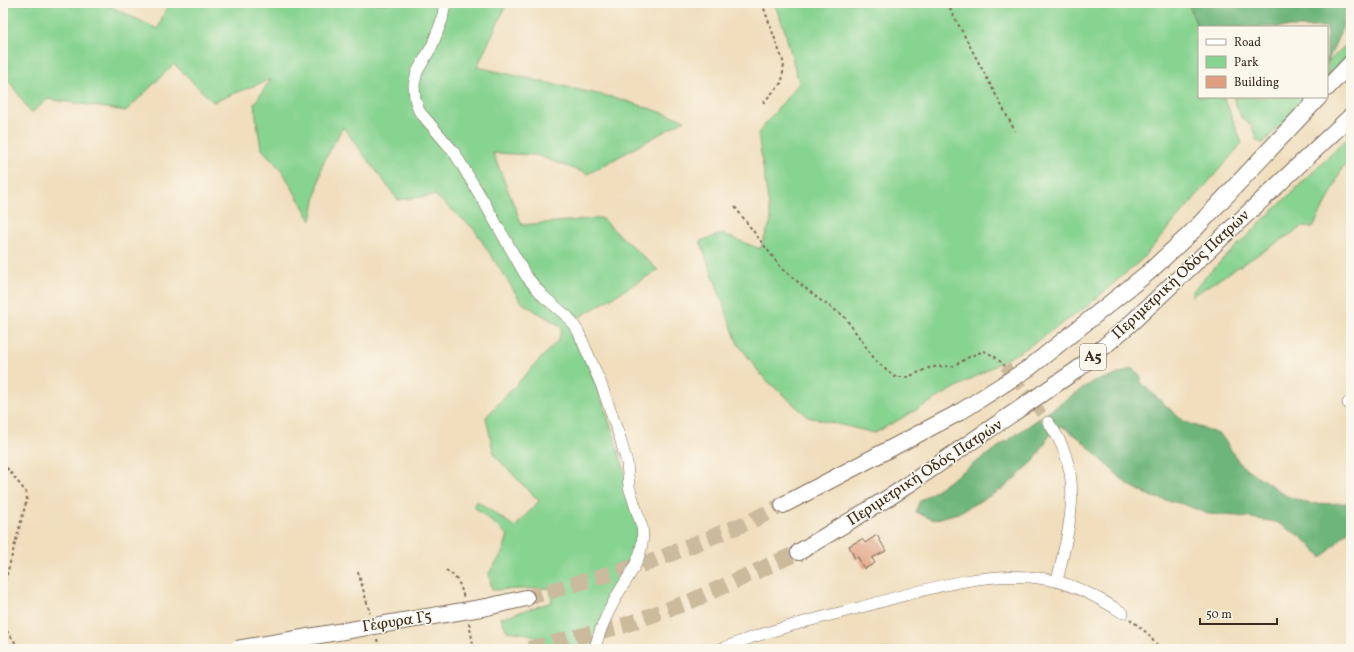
<svg xmlns="http://www.w3.org/2000/svg" width="1354" height="652" viewBox="0 0 1354 652" font-family="Vollkorn,serif">
<style>
.green{fill:#87d390;stroke:#617e57}
.forest{fill:#6db57a;stroke:#54704c}
.building{fill:#df9e7e}
.lines{fill:none;stroke-linecap:round;stroke-linejoin:round}
.minor-tunnel{stroke:#ccba9d;stroke-width:11;stroke-dasharray:11 5.5;stroke-linecap:butt}
.highway-tunnel{stroke:#ccba9d;stroke-width:16;stroke-dasharray:16 8;stroke-linecap:butt}
.minor-casing{stroke:#7a6956;stroke-width:12}
.highway-casing{stroke:#7a6956;stroke-width:18}
.path{stroke:#7a6956;stroke-width:2;stroke-dasharray:3 3;stroke-linecap:butt}
.minor{stroke:#fff;stroke-width:11}
.highway{stroke:#fff;stroke-width:16}
.highway-bridge-casing{stroke:#7a6956;stroke-width:18;stroke-linecap:butt}
.highway-bridge{stroke:#fff;stroke-width:16}
.labels{text-anchor:middle;dominant-baseline:central;stroke-width:3;stroke-linejoin:round;paint-order:stroke}
.shield{fill:#fbf7ec;stroke:#75685c;stroke-width:1}
.shield-label{font-size:15px;font-weight:bold;fill:#3b2a1e}
.street-label{font-size:16px;fill:#3b2a1e;stroke:#fbf7ec}
</style>
<rect width="100%" height="100%" fill="#fbf7ec"/>
<filter id="ink" filterUnits="userSpaceOnUse"><feTurbulence type="fractalNoise" baseFrequency=".025" numOctaves="2"/><feDisplacementMap in="SourceGraphic" scale="8" xChannelSelector="R" yChannelSelector="G"/><feConvolveMatrix kernelMatrix="1 2 1 2 8 2 1 2 1" color-interpolation-filters="sRGB"/></filter>
<filter id="wash" filterUnits="userSpaceOnUse"><feTurbulence type="fractalNoise" baseFrequency=".012" numOctaves="4" result="noise"/><feDisplacementMap in="SourceGraphic" scale="16" xChannelSelector="R" yChannelSelector="G"/><feGaussianBlur stdDeviation="0.9" result="paint"/><feColorMatrix in="noise" values="0 0 0 0 0 0 0 0 0 0 0 0 0 0 0 0 0 1.4 0 .05"/><feComposite in="paint" operator="in"/></filter>
<g filter="url(#wash)">
<rect width="100%" height="100%" fill="#f0debd"/>
<g class="green">
<path d="M 3,3 L 103,3 L 158,29 L 168,3 L 507,3 L 477,67 L 620,99 L 685,120 L 588,174 L 536,155 L 493,153 L 522,225 L 601,218 L 658,270 L 568,324 C 578,337 583,353 589,368 C 612,421 626,476 640,532 L 639,544 L 592,649 L 541,649 L 542,641 L 529,634 L 507,631 L 501,618 L 552,602 L 550,588 L 492,590 L 489,573 L 502,554 L 508,535 L 473,506 L 477,501 L 515,527 L 539,501 L 494,455 L 486,417 L 559,339 L 562,327 L 522,303 L 474,229 L 435,195 L 398,200 L 343,127 L 322,165 L 311,221 L 283,172 L 261,148 L 254,104 L 271,79 L 213,102 L 174,64 L 126,111 L 48,99 L 31,113 L 3,72 Z"/>
<polygon points="774,3 1188,3 1199,31 1199,97 1224,97 1242,143 1141,260 1086,307 1028,347 875,433 808,417 763,377 738,344 700,241 723,234 760,249 771,221 758,133 799,83 784,28"/>
<polygon points="1351,40 1351,53 1327,78 1327,63"/>
<polygon points="1233,97 1308,97 1263,143 1257,141 1252,126 1241,117"/>
<polygon points="1351,135 1350,161 1342,168 1330,196 1313,227 1302,227 1192,296 1193,291 1210,272"/>
</g>
<g class="forest">
<polygon points="1188,3 1346,3 1342,28 1327,63 1327,27 1199,27 1199,31"/>
<polygon points="1133,368 1141,377 1141,383 1183,421 1221,435 1241,465 1287,496 1310,504 1346,503 1351,505 1351,525 1348,531 1322,558 1302,537 1276,522 1238,516 1208,514 1183,504 1152,497 1127,484 1079,438 1062,426 1049,436 1034,461 1004,488 958,513 933,520 916,512 919,502 1093,381 1111,377"/>
</g>
<g id="blocks">
<polygon class="building" points="877,535 886,551 872,558 875,563 864,569 858,557 855,559 849,546 862,539 865,543"/>
</g>
</g>
<g filter="url(#ink)">
<use href="#blocks" fill-opacity="0" stroke="#7a6956" stroke-width="1"/>
<g class="lines">
<polyline class="minor-tunnel" points="1005,366 1048,422"/>
<g class="highway-tunnel">
<polyline points="526,598 648,563 751,521 783,505"/>
<polyline points="529,649 625,625 691,601 799,552"/>
</g>
<defs>
<g id="minor">
<path d="M 445,3 L 442,20 L 432,46 L 417,72 L 414,85 L 415,99 L 419,111 L 454,152 L 484,202 L 526,276 L 543,296 L 568,317 L 578,331 L 601,384 L 620,438 L 627,463 L 629,487 L 642,527 C 646,552 632,572 619,592 C 609,610 599,629 595,649"/>
<polyline points="1348,403 1351,405"/>
<path d="M 1048,422 C 1086,473 1070,524 1057,581"/>
<path d="M 721,649 C 765,631 812,620 858,608 C 918,592 982,569 1046,579 C 1074,584 1099,598 1123,613"/>
</g>
<g id="highway">
<polyline points="1327,88 1351,63"/>
<polyline points="783,505 960,412 1029,368 1149,272 1195,229 1319,97"/>
<polyline points="799,552 896,493 1078,369 1129,325 1351,116"/>
<polyline points="487,607 526,598"/>
</g>
</defs>
<use href="#minor" class="minor-casing"/>
<use href="#highway" class="highway-casing"/>
<g class="path">
<polyline points="762,3 784,64 782,82 762,104"/>
<polyline points="947,3 1015,131"/>
<polyline points="735,207 782,269 820,300 844,316 876,361 895,377 908,377 931,367 953,366 971,356 984,351 994,356 1005,366"/>
<polyline points="3,463 26,492 27,499 3,589"/>
<path d="M 446,570 C 458,578 461,585 464,599"/>
<polyline points="358,572 370,613"/>
<polyline points="1130,619 1147,633 1160,649"/>
<polyline points="469,623 474,649"/>
<polyline points="3,626 20,649"/>
<polyline points="377,639 380,649"/>
</g>
<use href="#minor" class="minor"/>
<use href="#highway" class="highway"/>
<defs>
<polyline id="highway-bridge" points="237,649 487,607"/>
</defs>
<use href="#highway-bridge" class="highway-bridge-casing"/>
<use href="#highway-bridge" class="highway-bridge"/>
</g>
</g>
<g class="labels">
<rect class="shield" x="1080" y="344" width="26" height="26" rx="3"/>
<g class="shield-label">
<text x="1093" y="357">Α5</text>
</g>
<g class="street-label">
<text transform="translate(1181 275) rotate(-43)">Περιμετρική Οδός Πατρών</text>
<text transform="translate(925 473) rotate(-33)">Περιμετρική Οδός Πατρών</text>
<text transform="translate(397 622) rotate(-9)">Γέφυρα Γ5</text>
</g>
</g>
<rect width="1354" height="652" fill="none" stroke="#fbf7ec" stroke-width="16"/>
<rect x="1198" y="26" width="130" height="72" fill="#fbf7ec" stroke="#aea59a"/>
<rect x="1206" y="39" width="20" height="6" fill="#ffffff" stroke="#aea59a"/>
<text x="1234" y="46" font-size="12" fill="#3b2a1e">Road</text>
<rect x="1206" y="56" width="20" height="12" fill="#87d390" stroke="#aea59a"/>
<text x="1234" y="66" font-size="12" fill="#3b2a1e">Park</text>
<rect x="1206" y="76" width="20" height="12" fill="#df9e7e" stroke="#aea59a"/>
<text x="1234" y="86" font-size="12" fill="#3b2a1e">Building</text>
<path d="M1200 618v6h77v-6" fill="none" stroke="#3b2a1e" stroke-width="2"/>
<text x="1206" y="618" font-size="12" fill="#3b2a1e" stroke="#fbf7ec" stroke-width="3" paint-order="stroke">50 m</text>
</svg>
